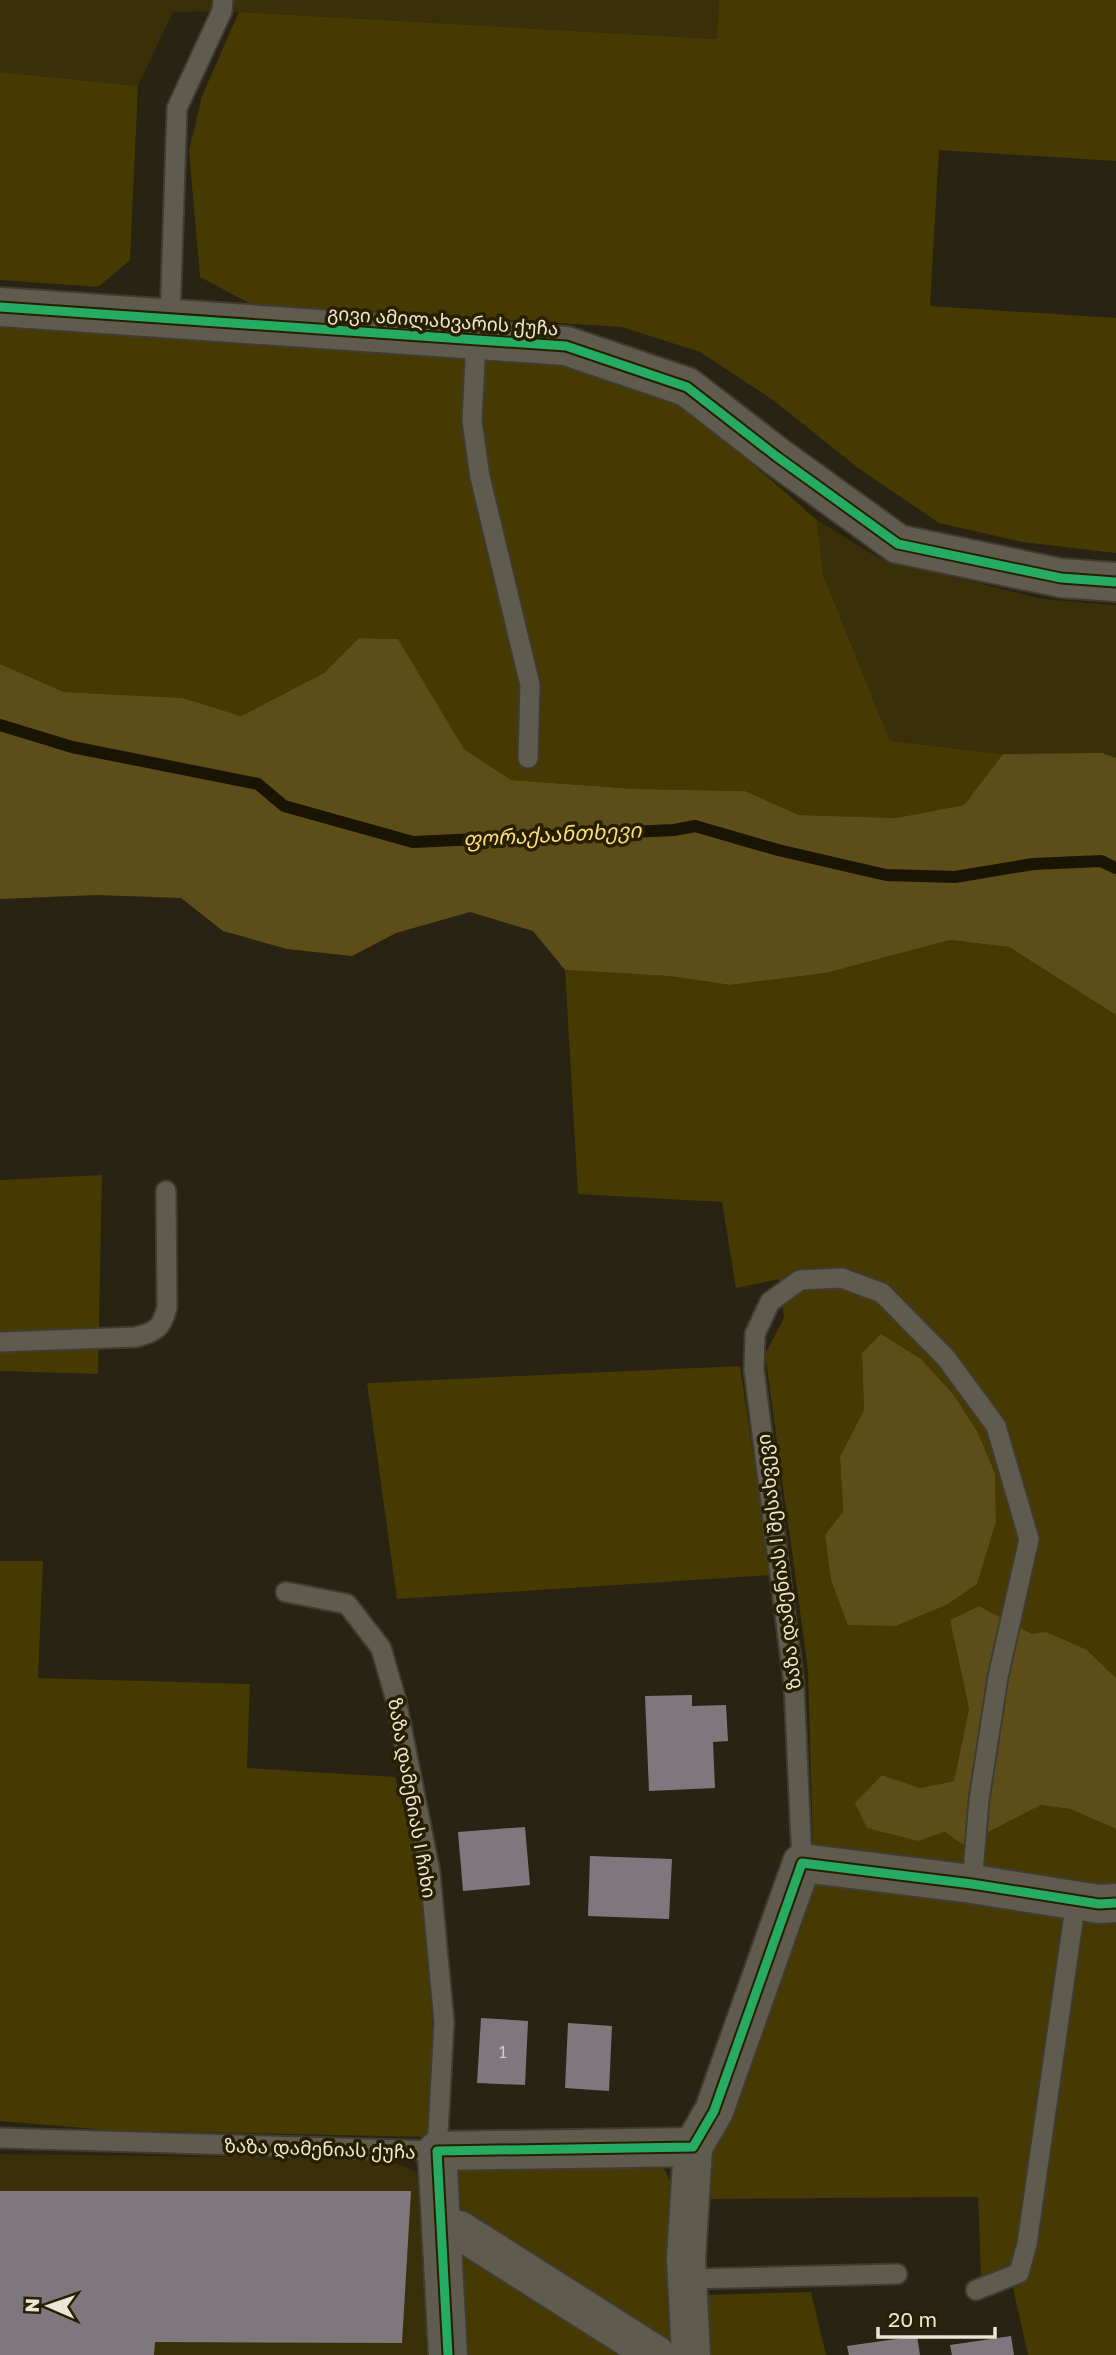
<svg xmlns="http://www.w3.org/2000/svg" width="1116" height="2355" viewBox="0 0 1116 2355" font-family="'Golos Text','Noto Sans Georgian',sans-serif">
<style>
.built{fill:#392f09}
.green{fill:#463902;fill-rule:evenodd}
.forest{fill:#5d4e19}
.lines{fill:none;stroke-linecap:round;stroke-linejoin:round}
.stream{stroke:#1a1402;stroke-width:12}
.building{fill:#7e787e}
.service-casing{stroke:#403c30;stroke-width:23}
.minor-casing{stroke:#403c30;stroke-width:42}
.service{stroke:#5f5b4e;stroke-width:19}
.minor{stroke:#5f5b4e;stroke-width:38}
.cycleway-casing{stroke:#281f01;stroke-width:13}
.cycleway{stroke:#26ab63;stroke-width:9}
.labels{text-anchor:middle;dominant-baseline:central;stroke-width:7;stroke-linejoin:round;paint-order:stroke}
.number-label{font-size:16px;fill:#d0cabf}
.street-label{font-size:19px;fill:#ebe6d5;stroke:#281f01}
.water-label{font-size:21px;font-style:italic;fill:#fcde75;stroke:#281f01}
</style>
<rect width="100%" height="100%" fill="#282312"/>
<g class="built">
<polygon points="0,0 719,0 718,39 222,11 173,12 138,86 0,72"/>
<polygon points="817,520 879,558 1042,599 1116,605 1116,758 1102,753 1003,754 890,741 823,574"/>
<polygon points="0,2154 385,2159 415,2171 424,2191 432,2355 0,2355"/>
</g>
<g class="green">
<polygon points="719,0 1116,0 1116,161 939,150 930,306 1116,318 1116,553 1022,542 939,523 858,468 773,400 700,352 622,327 251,304 200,277 189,151 202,96 239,12 717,39"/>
<polygon points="0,72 138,86 130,260 98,287 0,280"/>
<polygon points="0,326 564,363 687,407 817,520 823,574 890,741 1003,754 964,805 896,818 799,815 745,791 635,789 511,780 464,749 397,639 359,638 324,673 241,716 183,698 64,692 0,664"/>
<path d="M 950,940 L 1009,947 L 1116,1015 L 1116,1678 L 1087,1650 L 1032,1634 L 979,1606 L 950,1620 L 969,1709 L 954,1781 L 920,1788 L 882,1775 L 918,1841 L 945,1832 L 963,1845 L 1041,1805 L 1070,1809 L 1116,1829 L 1116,1893 L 813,1850 L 808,1670 L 765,1354 L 784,1318 L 779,1279 L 736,1288 L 722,1202 L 578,1194 L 565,970 L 669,976 L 730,985 L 826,973 ZM 862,1353 L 978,1433 L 995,1473 L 996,1521 L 843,1512 L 840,1456 L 864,1410 Z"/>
<polygon points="102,1175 98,1374 0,1371 0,1180"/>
<polygon points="740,1366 771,1575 397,1599 367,1383"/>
<polygon points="0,1561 43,1561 38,1678 250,1684 247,1768 395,1777 420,1867 433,2031 428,2137 107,2130 0,2121"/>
<polygon points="830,1880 1116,1915 1116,2355 1028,2355 1009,2270 981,2276 978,2197 699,2199 713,2133 807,1888"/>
<polygon points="653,2154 666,2172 673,2189 682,2355 466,2355 457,2162"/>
<polygon points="811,2292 826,2355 708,2355 703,2295"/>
</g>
<g class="forest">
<polygon points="359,638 398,639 464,749 511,780 635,789 745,791 799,815 896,818 964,805 1003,754 1102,753 1116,758 1116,1015 1009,947 950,940 826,973 730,985 669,976 565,970 533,931 470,912 396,933 352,956 287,949 223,931 181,898 96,895 0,899 0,664 64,692 183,698 241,716 324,673"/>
<polygon points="881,1334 921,1359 953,1394 978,1433 995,1473 996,1521 977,1584 948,1604 896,1626 848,1625 831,1580 825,1535 843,1512 840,1456 864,1410 862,1353"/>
<polygon points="979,1606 1032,1634 1046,1632 1087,1650 1116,1678 1116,1829 1070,1809 1041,1805 963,1845 945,1832 918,1841 867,1828 855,1803 882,1775 920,1788 954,1781 969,1709 950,1620"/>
</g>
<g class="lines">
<polyline class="stream" points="0,725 72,747 258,784 284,806 413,842 674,830 695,826 778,850 886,875 955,877 1033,864 1101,861 1116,868"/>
</g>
<g class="building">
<polygon points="692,1695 692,1706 726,1705 728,1741 713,1742 715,1788 649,1791 645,1696"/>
<polygon points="525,1827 530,1885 463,1891 458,1832"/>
<polygon points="590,1856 672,1859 669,1919 588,1916"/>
<polygon points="481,2018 528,2021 525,2085 477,2083"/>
<polygon points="568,2023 612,2026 609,2091 565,2088"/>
<polygon points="0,2191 411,2191 402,2343 155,2342 154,2355 0,2355"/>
<polygon points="917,2336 920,2355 849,2355 847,2346"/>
<polygon points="1011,2336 1014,2355 952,2355 950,2345"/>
</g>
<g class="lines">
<defs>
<g id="service">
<polyline points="170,319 177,108 222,11 223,0"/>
<polyline points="476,340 472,421 480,477 530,685 528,758"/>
<path d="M 0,1342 L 136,1337 C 156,1332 162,1328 167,1307 L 166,1191"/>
<polyline points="802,1863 794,1685 754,1370 755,1334 770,1302 800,1280 842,1278 882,1293 946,1358 996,1426 1029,1539 998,1677 979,1800 972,1884"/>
<polyline points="0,2138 437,2151 444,2022 430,1872 396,1700 381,1648 347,1604 286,1592"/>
<polyline points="687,2279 897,2274"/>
<polyline points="976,2290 1019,2273 1027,2244 1076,1900"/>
</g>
<g id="minor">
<polyline points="0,307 566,346 687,387 776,456 898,544 1061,578 1116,582"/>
<polyline points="441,2226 459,2230 656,2355"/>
<polyline points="448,2355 437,2151 693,2147 714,2111 802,1863 972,1884 1099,1904 1116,1903"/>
<polyline points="691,2355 686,2259 693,2147"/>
</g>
</defs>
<use href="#service" class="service-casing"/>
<use href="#minor" class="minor-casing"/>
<use href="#service" class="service"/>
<use href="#minor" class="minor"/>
<defs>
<g id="cycleway">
<polyline points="0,307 566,346 687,387 776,456 898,544 1061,578 1116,582"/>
<polyline points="448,2355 437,2151 693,2147 714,2111 802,1863 972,1884 1099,1904 1116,1903"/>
</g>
</defs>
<use href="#cycleway" class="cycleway-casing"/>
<use href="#cycleway" class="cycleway"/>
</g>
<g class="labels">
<g class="number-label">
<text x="503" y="2052">1</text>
</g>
<g class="street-label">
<text transform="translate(443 320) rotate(4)">გივი ამილახვარის ქუჩა</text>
<text transform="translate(778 1562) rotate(-97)">ზაზა დამენიას I შესახვევი</text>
<text transform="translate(413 1798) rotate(80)">ზაზა დამენიას I ჩიხი</text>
<text transform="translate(320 2148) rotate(2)">ზაზა დამენიას ქუჩა</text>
</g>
<g class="water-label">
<text transform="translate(552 834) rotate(-3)">ფორაქაანთხევი</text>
</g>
</g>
<g transform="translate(49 2306) rotate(272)" stroke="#281f01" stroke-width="5" paint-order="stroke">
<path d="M0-5L12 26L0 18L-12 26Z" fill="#ebe6d5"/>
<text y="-10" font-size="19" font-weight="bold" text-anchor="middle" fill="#ebe6d5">N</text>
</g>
<path d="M878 2327v10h117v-10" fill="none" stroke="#ebe6d5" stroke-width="3.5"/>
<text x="888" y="2327" font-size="21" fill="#ebe6d5" stroke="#281f01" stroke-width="5" paint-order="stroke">20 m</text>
</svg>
